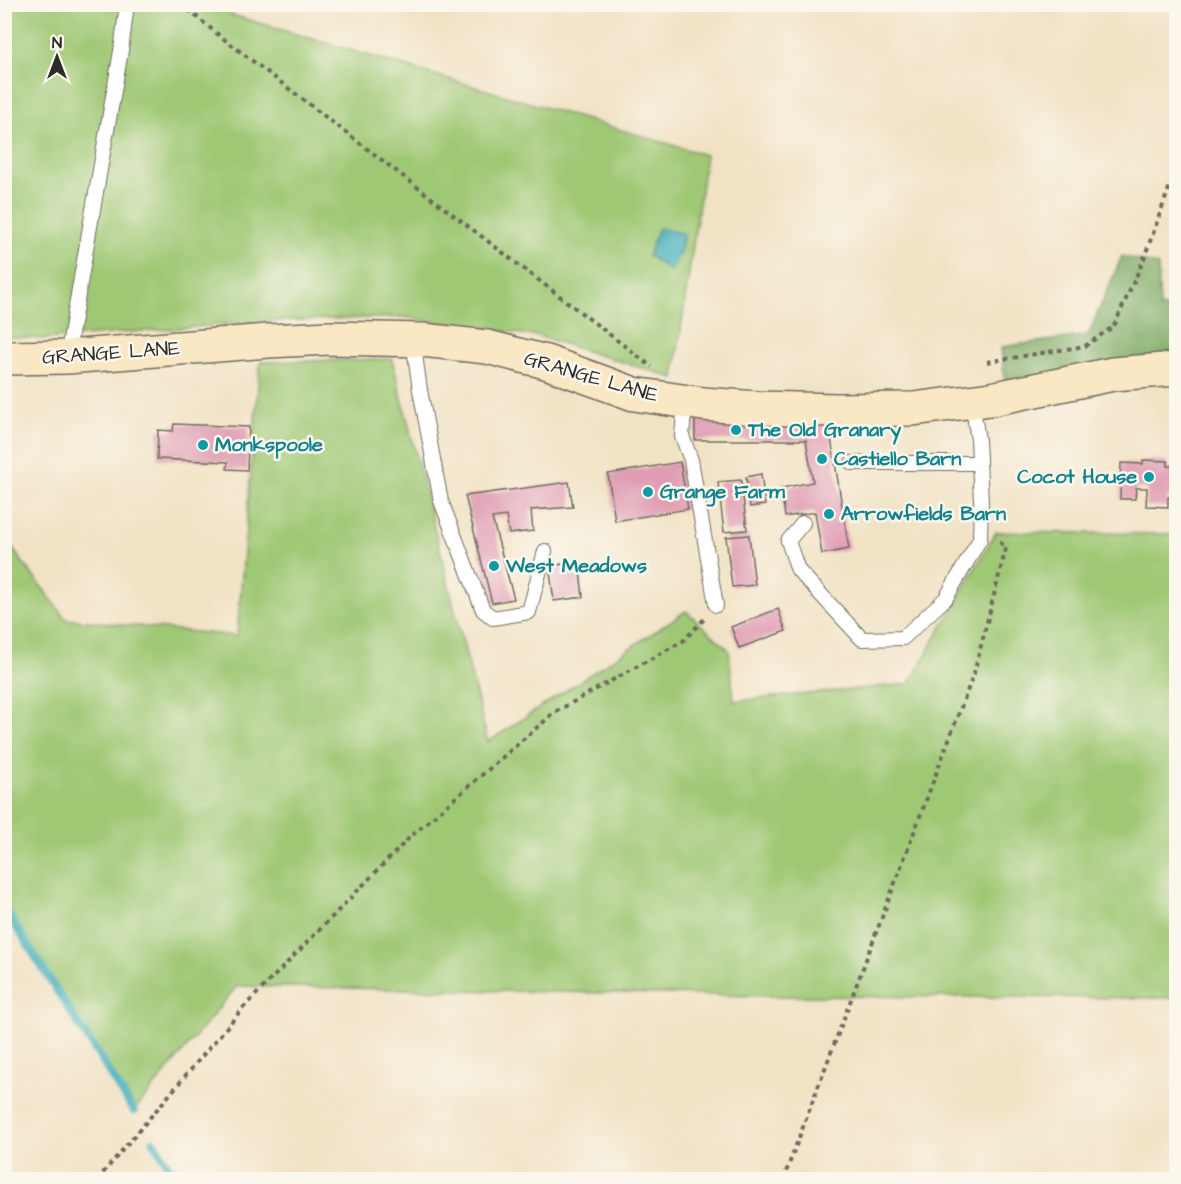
<svg xmlns="http://www.w3.org/2000/svg" width="1181" height="1184" viewBox="0 0 1181 1184" font-family="'Architects Daughter',sans-serif">
<style>
.green{fill:#9fc874;stroke:#657a50;stroke-width:1.5}
.forest{fill:#7fac66;stroke:#556c48;stroke-width:1.5}
.water{fill:#3faeba;stroke:#356c72;stroke-width:1.5}
.lines{fill:none;stroke-linecap:round;stroke-linejoin:round}
.stream{stroke:#3faeba;stroke-width:8}
.building{fill:#df9cb3}
.lane-casing{stroke:#706b61;stroke-width:16}
.secondary-casing{stroke:#706b61;stroke-width:36}
.path{stroke:#706b61;stroke-width:4;stroke-dasharray:4.5 4.5;stroke-linecap:butt}
.lane{stroke:#fff;stroke-width:14}
.secondary{stroke:#fae7c3;stroke-width:33}
.culture-dot{fill:#0f9aa8;stroke:#fbf7ec;stroke-width:2}
.labels{text-anchor:middle;dominant-baseline:central;stroke-width:5;stroke-linejoin:round;paint-order:stroke}
.street-label{font-size:20px;fill:#2b2b2b;stroke:#fbf7ec}
.culture-label{font-size:20px;font-weight:bold;fill:#0d838f;stroke:#fbf7ec;text-anchor:start}
</style>
<rect width="100%" height="100%" fill="#fbf7ec"/>
<filter id="ink" filterUnits="userSpaceOnUse"><feTurbulence type="fractalNoise" baseFrequency=".0167" numOctaves="2"/><feDisplacementMap in="SourceGraphic" scale="12" xChannelSelector="R" yChannelSelector="G"/><feConvolveMatrix kernelMatrix="1 2 1 2 8 2 1 2 1" color-interpolation-filters="sRGB"/></filter>
<filter id="wash" filterUnits="userSpaceOnUse"><feTurbulence type="fractalNoise" baseFrequency=".008" numOctaves="4" result="noise"/><feDisplacementMap in="SourceGraphic" scale="24" xChannelSelector="R" yChannelSelector="G"/><feGaussianBlur stdDeviation="1.35" result="paint"/><feColorMatrix in="noise" values="0 0 0 0 0 0 0 0 0 0 0 0 0 0 0 0 0 1.4 0 .05"/><feComposite in="paint" operator="in"/></filter>
<g filter="url(#wash)">
<rect width="100%" height="100%" fill="#f1e2c4"/>
<g class="green">
<polygon points="4,5 217,5 232,15 706,155 674,378 538,336 403,317 269,321 44,339 5,337"/>
<polygon points="392,359 488,742 686,611 729,650 734,701 909,684 996,532 1176,534 1176,998 761,996 237,986 134,1111 5,908 5,539 66,619 237,636 260,362"/>
</g>
<polygon class="forest" points="1122,256 1158,265 1160,308 1176,306 1176,357 1005,383 1001,347 1088,335"/>
<polygon class="water" points="658,228 684,233 680,253 671,271 648,256"/>
<g class="lines">
<g class="stream">
<polyline points="4,908 134,1111"/>
<polyline points="153,1141 177,1180"/>
</g>
</g>
<g id="blocks">
<g class="building">
<polygon points="695,420 828,420 849,549 822,554 815,512 785,517 781,488 813,482 806,440 695,440"/>
<polygon points="174,424 249,427 247,470 227,469 228,462 157,459 158,430 173,431"/>
<polygon points="1143,460 1168,461 1168,466 1176,467 1176,497 1168,497 1168,507 1146,506 1147,488 1136,488 1135,499 1120,499 1121,463 1143,464"/>
<polygon points="680,462 688,509 615,521 608,474"/>
<polygon points="761,474 765,505 750,507 746,477"/>
<polygon points="741,480 747,530 724,532 718,482"/>
<polygon points="569,482 573,507 531,510 533,531 509,534 506,516 492,518 514,599 492,603 465,496"/>
<polygon points="749,535 755,585 732,587 726,537"/>
<polygon points="579,562 583,597 554,601 549,566"/>
<polygon points="778,609 786,631 739,648 731,627"/>
</g>
</g>
</g>
<g filter="url(#ink)">
<use href="#blocks" fill-opacity="0" stroke="#706b61" stroke-width="1.5"/>
<g class="lines">
<defs>
<g id="lane">
<polyline points="413,340 420,390 441,501 483,610 493,618 529,612 545,551"/>
<polyline points="67,357 121,51 127,4"/>
<polyline points="685,402 682,436 691,460 716,605"/>
<polyline points="852,463 979,463"/>
<polyline points="803,523 788,541 798,570 862,639 903,638 946,598 980,539 981,501 978,440 972,401"/>
</g>
<polyline id="secondary" points="4,358 67,357 268,341 330,338 422,340 487,347 546,362 634,394 703,404 757,408 836,410 913,409 991,399 1113,374 1176,369"/>
</defs>
<use href="#lane" class="lane-casing"/>
<use href="#secondary" class="secondary-casing"/>
<g class="path">
<polyline points="181,4 220,36 652,367"/>
<polyline points="987,362 1085,346 1114,326 1143,261 1176,169"/>
<polyline points="97,1180 243,1008 410,837 555,712 683,641 704,619"/>
<polyline points="783,1180 974,673 1006,548 999,541"/>
</g>
<use href="#lane" class="lane"/>
<use href="#secondary" class="secondary"/>
</g>
</g>
<g class="culture-dot">
<circle cx="736" cy="430" r="6"/>
<circle cx="203" cy="445" r="6"/>
<circle cx="822" cy="459" r="6"/>
<circle cx="1149" cy="477" r="6"/>
<circle cx="648" cy="492" r="6"/>
<circle cx="829" cy="514" r="6"/>
<circle cx="494" cy="566" r="6"/>
</g>
<g class="labels">
<g class="street-label">
<text transform="translate(111 353) rotate(-4)">GRANGE LANE</text>
<text transform="translate(591 377) rotate(16)">GRANGE LANE</text>
</g>
<g class="culture-label">
<text x="748" y="430">The Old Granary</text>
<text x="215" y="445">Monkspoole</text>
<text x="834" y="459">Castiello Barn</text>
<text x="1137" y="477" text-anchor="end">Cocot House</text>
<text x="660" y="492">Grange Farm</text>
<text x="841" y="514">Arrowfields Barn</text>
<text x="506" y="566">West Meadows</text>
</g>
</g>
<rect width="1181" height="1184" fill="none" stroke="#fbf7ec" stroke-width="24"/>
<g transform="translate(57 57)" stroke="#fbf7ec" stroke-width="4.5" paint-order="stroke">
<path d="M0-4.5L10 22L0 15L-10 22Z" fill="#2b2b2b"/>
<text y="-9" font-size="16" font-weight="bold" text-anchor="middle" fill="#2b2b2b">N</text>
</g>
</svg>
